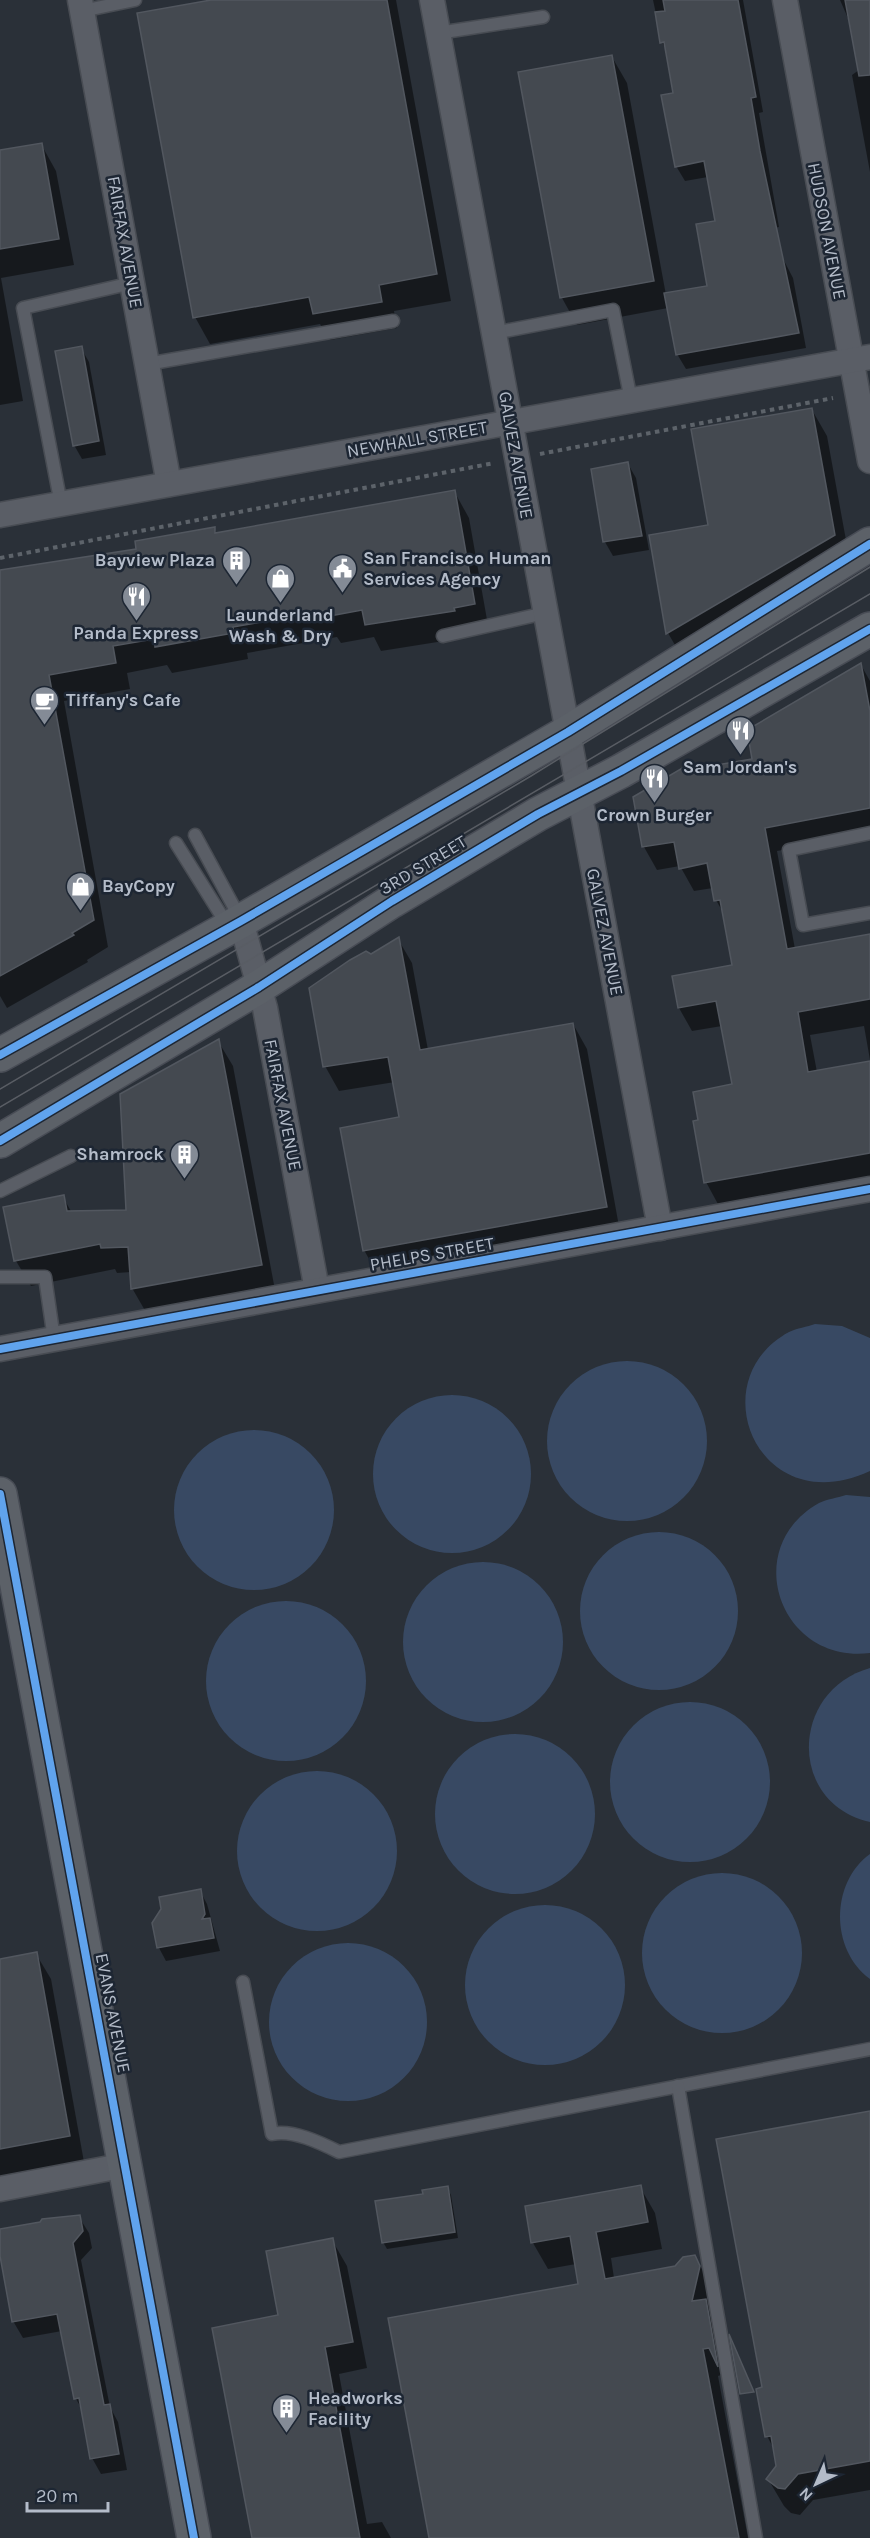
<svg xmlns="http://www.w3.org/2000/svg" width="870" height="2538" viewBox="0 0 870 2538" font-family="Karla,sans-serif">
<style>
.water{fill:#384963}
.shadow{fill:#0007}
.building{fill:#444950;stroke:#52575f;stroke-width:1.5}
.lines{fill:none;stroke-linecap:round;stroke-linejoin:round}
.lane-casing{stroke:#484c53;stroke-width:15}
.street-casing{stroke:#484c53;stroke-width:27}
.primary-casing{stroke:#484c55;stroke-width:36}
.path{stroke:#5d636a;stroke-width:4;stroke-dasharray:4.5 4.5;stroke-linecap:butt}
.lane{stroke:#5a5e66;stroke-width:12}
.street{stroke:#5a5e66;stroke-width:24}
.primary{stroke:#5c6168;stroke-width:33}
.tram{stroke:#595d64;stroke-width:1.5}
.cycleway-casing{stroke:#1d2633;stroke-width:11}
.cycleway{stroke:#60a3ed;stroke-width:8}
.labels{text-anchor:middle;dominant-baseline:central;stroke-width:5;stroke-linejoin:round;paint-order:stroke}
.street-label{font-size:18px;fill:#b4bcc9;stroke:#1d2633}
.poi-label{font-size:18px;font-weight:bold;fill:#b4bcc9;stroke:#1d2633;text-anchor:start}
</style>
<rect width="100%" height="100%" fill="#2a3038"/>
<g class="water">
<path d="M 815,1324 L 842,1326 L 870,1338 L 870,1471 C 759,1523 699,1381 789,1332 C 797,1328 807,1327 815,1324 Z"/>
<circle cx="627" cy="1441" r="80"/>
<circle cx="452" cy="1474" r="79"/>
<circle cx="254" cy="1510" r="80"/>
<path d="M 846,1495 L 870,1497 L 870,1653 C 780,1664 739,1548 819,1503 C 827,1499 837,1498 846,1495 Z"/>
<circle cx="659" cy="1611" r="79"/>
<circle cx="483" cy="1642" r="80"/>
<circle cx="286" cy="1681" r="80"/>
<path d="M 870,1668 L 870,1822 C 788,1804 789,1691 870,1668 Z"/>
<circle cx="690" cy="1782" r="80"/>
<circle cx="515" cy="1814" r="80"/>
<circle cx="317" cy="1851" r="80"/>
<path d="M 870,1854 L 870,1979 C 830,1950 830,1883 870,1854 Z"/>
<circle cx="722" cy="1953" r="80"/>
<circle cx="545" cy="1985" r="80"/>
<circle cx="348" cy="2022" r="79"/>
</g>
<g class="shadow">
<polygon points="220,0 396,0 451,301 394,311 397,328 330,340 320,324 210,344 195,317"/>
<polygon points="653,0 743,0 763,112 759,113 779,227 732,236 779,251 793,278 806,348 686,369 677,354 668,308 577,325 562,298 520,73 612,57 627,83 666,295 709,287 717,222 708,177 685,181 676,166 675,95 667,52 662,42"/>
<polygon points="840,0 870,0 870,172 852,75 859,70 851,25"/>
<polygon points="41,144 56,171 74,265 1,278 23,401 0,405 0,152"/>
<polygon points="81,348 89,362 106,455 82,459 74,445"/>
<polygon points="812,410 827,436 850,562 683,659 668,633 651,536 710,526"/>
<polygon points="628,464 636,478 649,550 613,556 605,542 592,470"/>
<polygon points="454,491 469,518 489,631 469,634 469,637 381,651 374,637 341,643 337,637 247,653 248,659 172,673 167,665 127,673 130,689 64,701 108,947 87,960 88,962 7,1008 0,996 0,572 138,550 214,528 217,534"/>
<polygon points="861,665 870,681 870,834 777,851 795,949 870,935 870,1060 864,1026 810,1035 817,1072 870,1062 870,1179 719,1206 706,1182 700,1122 733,1086 722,1026 692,1031 679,1008 673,977 734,966 725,916 716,900 713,888 694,891 680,866 657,870 644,847 690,765 693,770 754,760"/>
<polygon points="398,939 412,963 428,1050 573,1024 587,1049 620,1232 378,1275 364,1250 401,1118 395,1082 339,1091 325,1066 371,956"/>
<polygon points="218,1041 233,1066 275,1290 147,1314 132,1288 131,1272 117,1273 115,1269 31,1286 16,1261 5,1208 63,1197 72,1213 128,1211"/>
<polygon points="200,1891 207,1904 220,1951 166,1961 159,1948 154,1923"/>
<polygon points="36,1954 51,1979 84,2162 0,2177 0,1960"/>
<polygon points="870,2113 870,2490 813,2500 800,2515 791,2513 784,2506 768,2479 778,2467 775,2451 767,2436 764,2388"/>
<polygon points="640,2187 655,2213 662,2249 611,2258 614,2278 676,2267 695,2257 710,2283 724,2374 718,2376 748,2538 431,2538 580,2285 576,2264 548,2269 533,2243 527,2207"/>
<polygon points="447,2188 451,2195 458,2238 387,2249 383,2242 424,2195"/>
<polygon points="79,2217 89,2233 92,2248 81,2260 110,2407 118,2422 127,2470 101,2474 92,2458 83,2411 76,2399 62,2331 23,2338 13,2321 0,2257 0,2231"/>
<polygon points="332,2240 347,2266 367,2368 339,2374 367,2524 382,2522 391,2538 254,2538 280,2316"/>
</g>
<g class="building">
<polygon points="211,0 387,0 437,274 379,285 382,302 313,314 309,297 193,318 137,13"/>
<polygon points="663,0 738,0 756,97 751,98 760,151 799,333 676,355 664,293 707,286 696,224 715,221 704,161 675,167 661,95 673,93 664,42 660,43 655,12 665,11"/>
<polygon points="845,0 870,0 870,75 859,76"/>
<polygon points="612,55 654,281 560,298 518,72"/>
<polygon points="42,143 59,239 0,249 0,150"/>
<polygon points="82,346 99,441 73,446 55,351"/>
<polygon points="812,408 835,535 666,634 649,535 708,525 691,429"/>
<polygon points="628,462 642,536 603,542 591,469"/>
<polygon points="455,490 475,604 454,608 455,611 365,625 362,610 324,617 323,611 233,627 234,633 155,647 154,639 113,646 116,663 49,675 94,920 72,933 74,935 0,976 0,570 136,549 135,541 215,527 215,533"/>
<polygon points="861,663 870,711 870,808 765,828 787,949 870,934 870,999 798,1012 808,1072 870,1061 870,1153 704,1183 693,1121 698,1120 693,1092 732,1084 716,1001 678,1008 672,976 732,965 720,900 714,901 707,863 679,869 674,842 642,847 633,797 691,763 692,769 699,768 752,759 747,730"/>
<polygon points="399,937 420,1050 573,1023 607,1207 363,1251 340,1128 399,1117 388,1057 323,1067 309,988 350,960 366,951 371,954"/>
<polygon points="219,1039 262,1265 131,1289 128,1247 101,1248 100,1244 14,1261 3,1207 64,1195 67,1211 126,1210 120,1094"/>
<polygon points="201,1889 205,1914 202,1919 210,1918 214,1938 157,1948 152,1923 161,1909 159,1897"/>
<polygon points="37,1952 70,2136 0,2149 0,1959"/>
<polygon points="870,2111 870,2461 798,2474 785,2489 778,2488 766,2479 776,2466 771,2436 765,2437 756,2389 762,2387 716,2139"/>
<polygon points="641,2185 648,2222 596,2232 605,2279 675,2266 683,2257 695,2255 700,2266 692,2301 706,2299 718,2367 709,2348 703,2349 739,2538 429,2538 388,2318 578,2284 570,2236 531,2243 525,2206"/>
<polygon points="448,2186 455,2232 382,2243 375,2201 423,2194 422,2190"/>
<polygon points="80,2215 83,2231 73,2243 104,2405 110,2404 119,2454 90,2459 79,2398 74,2399 57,2314 12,2322 0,2256 0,2229 40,2222 42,2219"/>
<polygon points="333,2238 353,2342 325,2347 360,2538 252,2538 212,2328 278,2315 266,2251"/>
<polygon points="729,2334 754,2392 740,2394"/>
</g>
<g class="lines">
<defs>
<g id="lane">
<polyline points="82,11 135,0"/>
<polyline points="438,33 543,17"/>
<polyline points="494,333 613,310 631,400"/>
<polyline points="147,364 393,321"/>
<polyline points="61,504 23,308 132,283"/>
<polyline points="443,636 545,613"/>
<polyline points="870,833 789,850 803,925 870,913"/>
<polyline points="195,835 241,920"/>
<polyline points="176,843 228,926"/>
<polyline points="0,1191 71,1156"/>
<polyline points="0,1277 45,1277 54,1339"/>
<path d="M 243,1982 L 272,2134 C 292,2129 321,2143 339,2152 L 870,2049"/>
<polyline points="678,2086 756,2538"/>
</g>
<g id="street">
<polyline points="80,0 169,484"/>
<polyline points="432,0 660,1228"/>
<polyline points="785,0 870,461"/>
<polyline points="0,515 870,357"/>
<polyline points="241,921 265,1008 317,1290"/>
<polyline points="0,1349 870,1189"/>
<polyline points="0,2189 126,2165"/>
</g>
<g id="primary">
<polyline points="0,1055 241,921 568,732 870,544"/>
<polyline points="0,1141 259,987 392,901 538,814 621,771 870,629"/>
<polyline points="0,1494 194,2538"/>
</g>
</defs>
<use href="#lane" class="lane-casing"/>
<use href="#street" class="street-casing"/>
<use href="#primary" class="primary-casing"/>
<g class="path">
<polyline points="540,454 833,398"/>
<polyline points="0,558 494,463"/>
</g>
<use href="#lane" class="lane"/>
<use href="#street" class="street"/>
<use href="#primary" class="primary"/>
<g class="tram">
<polyline points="0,1089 531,776 870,567"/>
<polyline points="0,1107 870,594"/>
</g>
<defs>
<g id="cycleway">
<polyline points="0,1055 241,921 568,732 870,544"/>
<polyline points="0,1141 259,987 392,901 538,814 621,771 870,629"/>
<polyline points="0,1349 870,1189"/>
<polyline points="0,1494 194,2538"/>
</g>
</defs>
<use href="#cycleway" class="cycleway-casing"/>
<use href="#cycleway" class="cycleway"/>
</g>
<defs>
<symbol id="building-pin" viewBox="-11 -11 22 30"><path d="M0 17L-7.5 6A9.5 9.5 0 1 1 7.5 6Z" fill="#848b96" stroke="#1d2633"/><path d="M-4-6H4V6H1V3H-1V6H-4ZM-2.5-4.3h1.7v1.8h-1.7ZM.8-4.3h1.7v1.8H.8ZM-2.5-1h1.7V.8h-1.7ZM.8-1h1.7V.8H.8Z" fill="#fff"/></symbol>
<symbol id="civic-pin" viewBox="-11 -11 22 30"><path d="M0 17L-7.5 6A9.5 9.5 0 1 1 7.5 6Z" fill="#848b96" stroke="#1d2633"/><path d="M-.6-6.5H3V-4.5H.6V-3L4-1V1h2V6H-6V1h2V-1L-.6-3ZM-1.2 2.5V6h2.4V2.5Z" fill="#fff"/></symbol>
<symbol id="shop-pin" viewBox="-11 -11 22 30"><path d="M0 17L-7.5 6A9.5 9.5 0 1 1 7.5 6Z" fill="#848b96" stroke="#1d2633"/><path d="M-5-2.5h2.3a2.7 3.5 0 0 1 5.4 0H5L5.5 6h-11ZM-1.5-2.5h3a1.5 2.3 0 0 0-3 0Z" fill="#fff"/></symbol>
<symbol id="restaurant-pin" viewBox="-11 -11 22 30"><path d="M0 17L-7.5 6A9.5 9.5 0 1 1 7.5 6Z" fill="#848b96" stroke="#1d2633"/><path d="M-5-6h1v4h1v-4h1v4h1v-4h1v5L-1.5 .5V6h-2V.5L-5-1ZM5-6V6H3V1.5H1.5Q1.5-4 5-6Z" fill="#fff"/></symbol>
<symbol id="cafe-pin" viewBox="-11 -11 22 30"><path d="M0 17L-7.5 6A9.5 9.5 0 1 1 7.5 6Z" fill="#848b96" stroke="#1d2633"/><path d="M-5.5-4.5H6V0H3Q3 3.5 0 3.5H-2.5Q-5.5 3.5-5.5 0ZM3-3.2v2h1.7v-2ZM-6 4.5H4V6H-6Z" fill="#fff"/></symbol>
</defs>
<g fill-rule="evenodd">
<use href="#building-pin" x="220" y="544" width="33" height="45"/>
<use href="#civic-pin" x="326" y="552" width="33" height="45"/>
<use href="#shop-pin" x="264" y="562" width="33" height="45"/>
<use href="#restaurant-pin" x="120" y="580" width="33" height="45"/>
<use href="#cafe-pin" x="28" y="684" width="33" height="45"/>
<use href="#restaurant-pin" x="724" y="714" width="33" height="45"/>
<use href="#restaurant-pin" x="638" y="762" width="33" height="45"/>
<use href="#shop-pin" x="64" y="870" width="33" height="45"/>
<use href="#building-pin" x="168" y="1138" width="33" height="45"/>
<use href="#building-pin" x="270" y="2392" width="33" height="45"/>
</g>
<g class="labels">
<g class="street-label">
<text transform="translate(827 231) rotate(79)">HUDSON AVENUE</text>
<text transform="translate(125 242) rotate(80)">FAIRFAX AVENUE</text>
<text transform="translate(417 439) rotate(-10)">NEWHALL STREET</text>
<text transform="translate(516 455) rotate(80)">GALVEZ AVENUE</text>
<text transform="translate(423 865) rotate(-31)">3RD STREET</text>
<text transform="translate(605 932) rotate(79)">GALVEZ AVENUE</text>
<text transform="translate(283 1105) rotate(79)">FAIRFAX AVENUE</text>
<text transform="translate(432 1254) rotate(-10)">PHELPS STREET</text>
<text transform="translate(113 2013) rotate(79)">EVANS AVENUE</text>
</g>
<g class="poi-label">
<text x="363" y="558">San Francisco Human<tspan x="363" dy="21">Services Agency</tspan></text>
<text x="215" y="560" text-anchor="end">Bayview Plaza</text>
<text x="280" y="615" text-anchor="middle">Launderland<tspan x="280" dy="21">Wash &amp; Dry</tspan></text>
<text x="136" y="633" text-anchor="middle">Panda Express</text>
<text x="66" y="700">Tiffany's Cafe</text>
<text x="740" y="767" text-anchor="middle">Sam Jordan's</text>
<text x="654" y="815" text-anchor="middle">Crown Burger</text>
<text x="102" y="886">BayCopy</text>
<text x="164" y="1154" text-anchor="end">Shamrock</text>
<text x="308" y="2398">Headworks<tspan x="308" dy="21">Facility</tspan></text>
</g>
</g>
<g transform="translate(816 2484) rotate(224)" stroke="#1d2633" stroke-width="4.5" paint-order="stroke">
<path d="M0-4.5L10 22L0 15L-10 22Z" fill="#b4bcc9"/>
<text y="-9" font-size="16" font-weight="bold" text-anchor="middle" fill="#b4bcc9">N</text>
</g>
<path d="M27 2502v9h81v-9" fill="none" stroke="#b4bcc9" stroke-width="3"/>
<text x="36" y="2502" font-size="18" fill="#b4bcc9" stroke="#1d2633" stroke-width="4.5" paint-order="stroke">20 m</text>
</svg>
